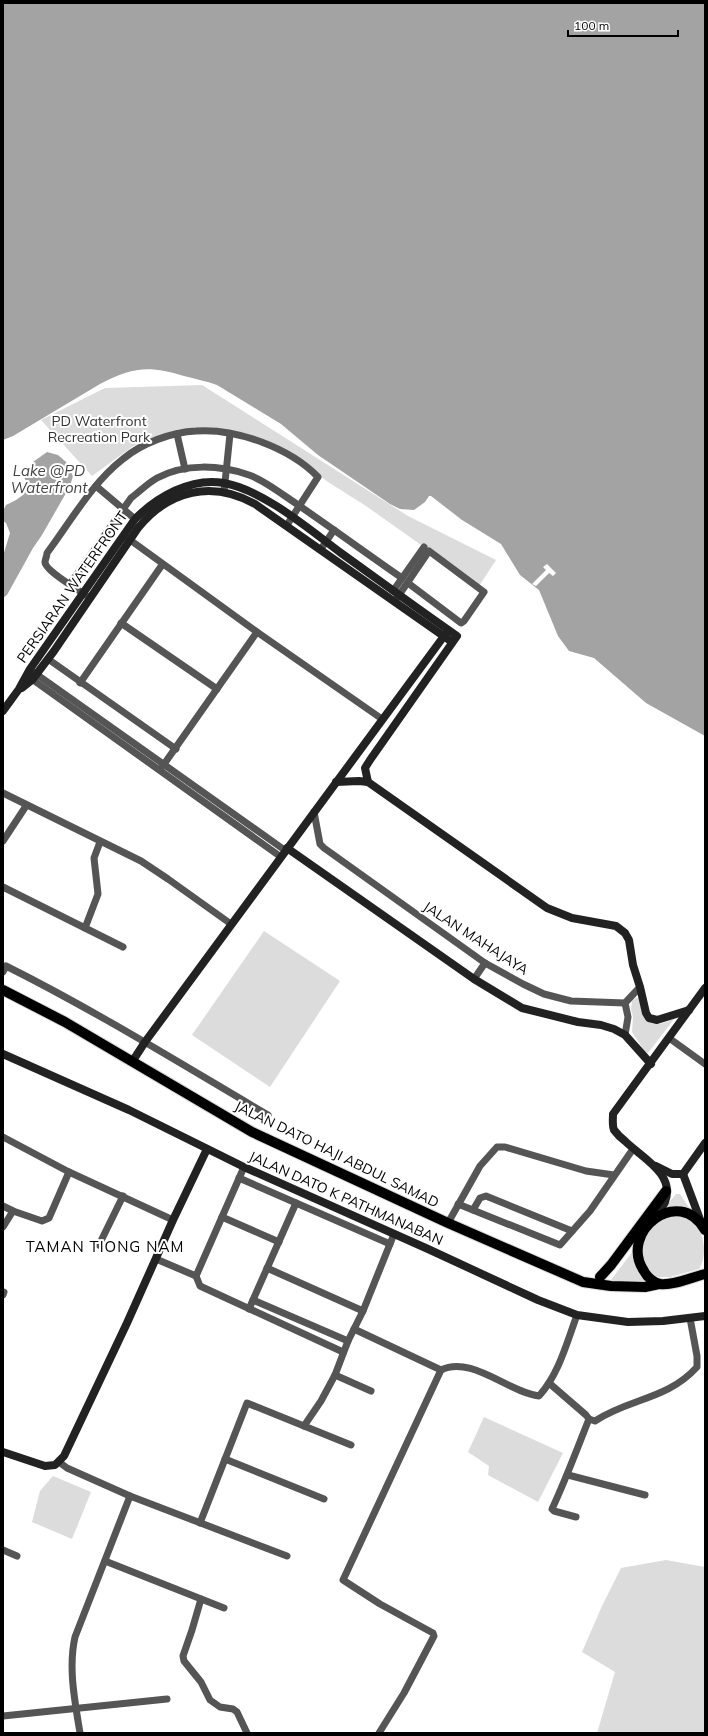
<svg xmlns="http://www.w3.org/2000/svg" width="708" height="1736" viewBox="0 0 708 1736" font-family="Mulish,sans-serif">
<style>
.green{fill:#dcdcdc}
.water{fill:#a3a3a3}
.pier{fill:#fff}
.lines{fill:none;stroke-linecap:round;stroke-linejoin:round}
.primary-casing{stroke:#dbdbdb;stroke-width:12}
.street{stroke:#555;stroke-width:7}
.secondary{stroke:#222;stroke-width:8}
.primary{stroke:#000;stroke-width:10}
.labels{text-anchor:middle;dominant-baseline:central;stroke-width:4;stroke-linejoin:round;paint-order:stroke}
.park-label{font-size:14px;fill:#333;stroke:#fff}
.street-label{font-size:14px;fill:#000;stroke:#fff}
.water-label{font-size:15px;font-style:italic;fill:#444;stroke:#fff}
.neighbourhood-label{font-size:15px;letter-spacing:1px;fill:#000;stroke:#fff}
</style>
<rect width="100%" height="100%" fill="#fff"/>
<g class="green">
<polygon points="202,385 408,516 496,560 479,586 366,506 328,482 290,454 272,444 200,429 179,429 143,441 132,447 92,476 41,420 105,388"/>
<polygon points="264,931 340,981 270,1087 192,1035"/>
<path d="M 636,998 L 639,998 C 648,1021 647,1031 674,1019 L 648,1053 L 645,1052 L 632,1032 L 633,1017 L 631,1009 L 632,1001 Z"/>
<polygon points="676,1194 680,1194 690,1209 667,1207 667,1205"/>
<path d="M 674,1216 C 680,1217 685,1217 689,1220 C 705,1228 708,1256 699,1269 L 670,1277 L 655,1277 C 632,1255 645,1222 674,1216 Z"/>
<path d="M 633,1251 C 635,1262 636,1274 645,1281 L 644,1283 L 613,1282 L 611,1280 Z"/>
<polygon points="484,1417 563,1453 538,1502 488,1475 489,1466 468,1452"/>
<polygon points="53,1476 91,1492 72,1539 32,1522 40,1491"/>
<polygon points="666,1560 705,1567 705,1733 597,1733 615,1672 582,1652 602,1606 621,1568"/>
</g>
<g class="water">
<path d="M 3,3 L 705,3 L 705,736 L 646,703 L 594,658 L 569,651 L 558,636 L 539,590 L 520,575 L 501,544 L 462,520 L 431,496 L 429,496 L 425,502 L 414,510 L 400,509 L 390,504 L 318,455 L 281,424 L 217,385 C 206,381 195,379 184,376 C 149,365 132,367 100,384 L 13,436 L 3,440 Z"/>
<polygon points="47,452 58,455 66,462 73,476 70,486 42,535 33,548 7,595 3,598 3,556 10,533 6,523 3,521 3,511 6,505 16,500 23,495 28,486 24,477 33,462"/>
</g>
<polygon class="pier" points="547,564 556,573 553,576 549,573 536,586 532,584 546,570 543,567"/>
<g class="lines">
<defs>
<g id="primary">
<polyline points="3,990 65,1022 252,1132 448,1223 583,1282 611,1286 645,1287 659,1284"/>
<path d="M 705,1230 C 679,1184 618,1232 644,1271 C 647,1277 654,1283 660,1284 C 672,1286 693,1277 705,1274"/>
<polyline points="600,1277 611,1265 666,1191"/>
</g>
</defs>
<use href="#primary" class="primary-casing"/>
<g class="street">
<polyline points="177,434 185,469"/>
<polyline points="96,486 135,519"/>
<polyline points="224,492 230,434"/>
<polyline points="126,537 257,632 382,719"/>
<polyline points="321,549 334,530"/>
<path d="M 70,584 L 131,498 C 139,492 148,483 157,478 C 185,463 220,465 249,475 C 263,480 273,488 285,496 C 325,523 363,551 402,578"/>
<polyline points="393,591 424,547"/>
<path d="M 90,598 C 82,592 45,571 45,562 C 45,560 47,556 47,553 C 71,521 92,483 123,459 C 142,443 172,432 196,431 C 236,428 290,448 318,477 L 287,525"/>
<polyline points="397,598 429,551 484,592 464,621 461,623 408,583"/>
<polyline points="121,623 217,689"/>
<polyline points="48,659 176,749"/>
<polyline points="32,671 286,851"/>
<polyline points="29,677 281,857"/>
<polyline points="80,683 162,565"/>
<polyline points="162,767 257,632"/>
<polyline points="3,793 141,861 168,879 231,924"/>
<polyline points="314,812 320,844 324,848 485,963 523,984 544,994 571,1001 625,1003 640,987"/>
<polyline points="3,841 26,806"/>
<polyline points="3,887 123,947"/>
<polyline points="85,928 98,894 94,858 100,842"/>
<path d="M 3,972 L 6,966 C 96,1011 181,1064 268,1115"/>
<polyline points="474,979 485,963"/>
<polyline points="625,1035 628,1017 625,1003"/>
<polyline points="669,1038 705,1064"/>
<polyline points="3,1137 69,1172 173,1220"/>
<polyline points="239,1178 390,1244"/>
<polyline points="458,1204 560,1245 590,1211 633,1149"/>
<polyline points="3,1206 13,1211 42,1221 49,1218 69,1172"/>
<polyline points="473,1210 480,1198 486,1196 572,1231"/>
<polyline points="222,1217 279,1242"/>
<polyline points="448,1223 480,1166 497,1147 505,1147 586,1171 614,1175"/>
<polyline points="3,1227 13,1211"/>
<polyline points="99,1245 123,1196"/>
<polyline points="156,1259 196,1276 200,1286 343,1352"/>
<polyline points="267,1268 363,1311"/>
<polyline points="196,1276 244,1167"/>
<polyline points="3,1295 4,1292"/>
<polyline points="253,1300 348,1341"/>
<polyline points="249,1309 296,1203"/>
<polyline points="354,1329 441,1370"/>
<polyline points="335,1375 371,1391"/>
<path d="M 549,1383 L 586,1415 L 589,1419 C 577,1449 566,1479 552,1509 L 554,1511 L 576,1517"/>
<path d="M 589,1419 L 595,1421 C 630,1398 667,1400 697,1367 L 697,1356 L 690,1318"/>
<polyline points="304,1426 321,1401 335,1375 348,1341 363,1311 394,1234"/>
<polyline points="225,1459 324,1499"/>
<polyline points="59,1462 67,1468 130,1496 287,1556"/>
<polyline points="568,1475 645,1495"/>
<polyline points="200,1523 247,1403 351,1445"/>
<polyline points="3,1550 17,1556"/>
<polyline points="105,1561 224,1608"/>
<polyline points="201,1599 192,1630 183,1656 184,1661 201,1682 210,1700 220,1707 233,1709 237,1712 247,1733"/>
<polyline points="3,1716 167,1699"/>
<path d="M 80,1733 C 75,1702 68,1668 75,1637 L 130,1496"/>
<path d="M 379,1733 L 404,1693 L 434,1636 L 433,1633 L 380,1604 L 343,1580 L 441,1370 C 471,1355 508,1392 539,1396 C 559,1374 567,1342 577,1315"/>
</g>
<g class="secondary">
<path d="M 22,688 L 32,680 L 54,651 L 138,528 C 169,490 212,480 255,504 L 452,642"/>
<path d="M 3,711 L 19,689 L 30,669 L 135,519 C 157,497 191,477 224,483 C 263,490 309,529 341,553 C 380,581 418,609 457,636 L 370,760 L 365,768 L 368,782"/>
<polyline points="336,782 359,781 368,782 547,908 572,918 616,926 625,933 629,940 633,965 640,987 646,1013 649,1018 657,1020 689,1010"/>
<polyline points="287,848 474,979 522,1008 578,1022 601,1025 614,1029 625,1035 651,1064"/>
<polyline points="3,1054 129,1110 244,1167 428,1249 538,1300 577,1315 628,1322 663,1321 705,1316"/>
<polyline points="132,1062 145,1042 447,632"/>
<polyline points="656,1166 672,1174 683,1174"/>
<polyline points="683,1174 701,1222"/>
<polyline points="683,1174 705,1143"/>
<path d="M 655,1217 C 658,1212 663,1207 665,1202 C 676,1174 641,1157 625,1141 C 621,1138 617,1134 614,1130 C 612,1125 613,1119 613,1114 L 705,988"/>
<polyline points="3,1452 45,1466 55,1465 64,1456 127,1323 173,1220 207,1149"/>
</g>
<use href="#primary" class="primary"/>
</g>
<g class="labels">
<g class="park-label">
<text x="99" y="421">PD Waterfront<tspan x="99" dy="16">Recreation Park</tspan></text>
</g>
<g class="street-label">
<text transform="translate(72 587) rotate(-55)">PERSIARAN WATERFRONT</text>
<text transform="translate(476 938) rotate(33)">JALAN MAHAJAYA</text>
<text transform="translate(337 1154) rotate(26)">JALAN DATO HAJI ABDUL SAMAD</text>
<text transform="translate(346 1198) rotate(24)">JALAN DATO K PATHMANABAN</text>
</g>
<g class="water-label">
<text x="49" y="470">Lake @PD<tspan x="49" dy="17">Waterfront</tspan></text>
</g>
<g class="neighbourhood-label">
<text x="105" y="1246">TAMAN TIONG NAM</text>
</g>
</g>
<rect width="708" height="1736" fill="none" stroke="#000000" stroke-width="8"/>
<path d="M568 30v6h110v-6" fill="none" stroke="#000000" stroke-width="2"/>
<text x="574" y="30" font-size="12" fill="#000000" stroke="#ffffff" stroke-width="3" paint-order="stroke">100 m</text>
</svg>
